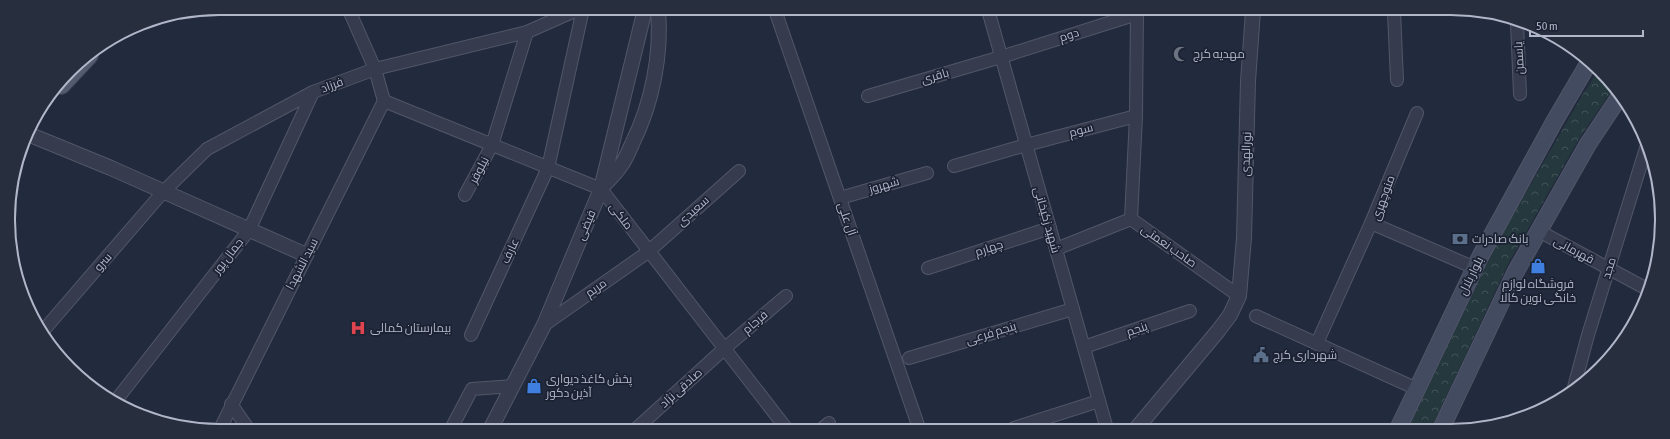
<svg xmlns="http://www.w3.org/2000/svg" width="1670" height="439" viewBox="0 0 1670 439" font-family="'Asap Condensed',Cairo,sans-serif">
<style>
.forest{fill:url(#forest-crowns)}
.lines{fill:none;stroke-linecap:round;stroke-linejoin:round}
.minor-casing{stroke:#515768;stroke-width:14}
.tertiary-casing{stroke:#515768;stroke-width:16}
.secondary-casing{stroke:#515768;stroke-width:18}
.primary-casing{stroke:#3f4556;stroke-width:20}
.minor{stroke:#363c4d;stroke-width:12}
.tertiary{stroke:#363c4d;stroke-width:14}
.secondary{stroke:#434b61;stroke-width:16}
.primary{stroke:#535b6e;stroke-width:18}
.labels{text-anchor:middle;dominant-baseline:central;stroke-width:3.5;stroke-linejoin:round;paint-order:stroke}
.street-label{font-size:12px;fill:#b1b7c9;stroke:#1b2232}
.poi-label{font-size:12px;fill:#b1b7c9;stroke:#1b2232;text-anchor:start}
.rim{fill:none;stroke:#b1b7c9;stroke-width:2}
</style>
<defs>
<pattern id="forest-crowns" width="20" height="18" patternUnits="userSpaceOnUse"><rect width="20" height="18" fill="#24383e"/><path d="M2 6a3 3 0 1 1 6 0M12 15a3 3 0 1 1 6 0" fill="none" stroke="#415359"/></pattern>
</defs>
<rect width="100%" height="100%" fill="#222a3d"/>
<polygon class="forest" points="1597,73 1613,89 1580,137 1508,264 1431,429 1408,429 1497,243 1583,94"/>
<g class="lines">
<defs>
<g id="minor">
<polyline points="348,8 375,69 384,101"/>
<polyline points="775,10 919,428"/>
<polyline points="988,10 1107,429"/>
<polyline points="1137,11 1136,116 1131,219 1239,296"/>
<polyline points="1394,12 1397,80"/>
<polyline points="1517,23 1520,94"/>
<polyline points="868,96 1001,57 1137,14"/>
<polyline points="384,101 601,189 786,428"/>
<polyline points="1417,113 1371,223 1475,268"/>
<polyline points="954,166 1026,145 1136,116"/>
<polyline points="465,195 492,145 527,32"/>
<polyline points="840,198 927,173"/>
<polyline points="1539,231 1647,289"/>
<polyline points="1056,249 1131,219"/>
<polyline points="928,268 1050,228"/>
<polyline points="1256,316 1417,389"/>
<polyline points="544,325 648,252 739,171"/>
<polyline points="43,331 163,192 207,149 313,92 375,69 527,32 579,9"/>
<polyline points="471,335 548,168 583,9"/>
<polyline points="1317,343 1371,223"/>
<polyline points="1084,347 1190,311"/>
<polyline points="909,358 1073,309"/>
<polyline points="1574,387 1588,335 1646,148"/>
<polyline points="114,403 249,230 313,92"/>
<polyline points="231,404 247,427"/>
<polyline points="221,427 384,101"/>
<polyline points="452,427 472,389 513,386"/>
<polyline points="637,428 725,348 786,296"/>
<polyline points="823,428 829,423"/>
<polyline points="1014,428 1099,401"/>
</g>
<g id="tertiary">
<polyline points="28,134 111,168 306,255"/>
<path d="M 602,187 C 609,180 617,172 622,164 C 626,158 629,151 632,144 C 652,104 662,55 658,9"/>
<polyline points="491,428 544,325 601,189 645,9"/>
<polyline points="1136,429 1218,331 1230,315 1239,296 1244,238 1248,81 1253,11"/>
</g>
<g id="secondary">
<polyline points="1398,429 1481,255 1554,122 1588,64"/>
<polyline points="1441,429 1515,273 1588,144 1620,96"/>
</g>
<polyline id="primary" points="61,85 89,55"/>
</defs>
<use href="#minor" class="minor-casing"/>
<use href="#tertiary" class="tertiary-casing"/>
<use href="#secondary" class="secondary-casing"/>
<use href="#primary" class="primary-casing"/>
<use href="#minor" class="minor"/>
<use href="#tertiary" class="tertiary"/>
<use href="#secondary" class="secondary"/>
<use href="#primary" class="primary"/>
</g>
<defs>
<symbol id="mosque-bare" viewBox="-9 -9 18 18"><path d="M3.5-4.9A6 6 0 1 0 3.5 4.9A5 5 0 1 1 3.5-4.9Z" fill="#6b7280" stroke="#1b2232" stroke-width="2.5" paint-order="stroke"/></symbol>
<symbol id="bank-bare" viewBox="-9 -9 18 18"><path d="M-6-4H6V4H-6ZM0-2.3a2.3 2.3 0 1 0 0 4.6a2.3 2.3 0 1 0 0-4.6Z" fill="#5c6f8a" stroke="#1b2232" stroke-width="2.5" paint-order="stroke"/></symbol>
<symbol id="shop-bare" viewBox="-9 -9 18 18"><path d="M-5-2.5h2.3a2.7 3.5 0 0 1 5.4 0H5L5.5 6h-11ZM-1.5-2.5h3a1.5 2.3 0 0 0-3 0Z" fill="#3f7fe0" stroke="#1b2232" stroke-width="2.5" paint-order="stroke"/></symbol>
<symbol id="hospital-bare" viewBox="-9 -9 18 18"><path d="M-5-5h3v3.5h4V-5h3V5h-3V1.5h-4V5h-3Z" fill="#e0444e" stroke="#1b2232" stroke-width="2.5" paint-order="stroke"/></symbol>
<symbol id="civic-bare" viewBox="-9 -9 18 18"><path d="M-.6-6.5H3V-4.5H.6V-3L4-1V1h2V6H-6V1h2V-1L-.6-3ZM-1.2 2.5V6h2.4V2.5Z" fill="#5c6f8a" stroke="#1b2232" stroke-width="2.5" paint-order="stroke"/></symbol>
</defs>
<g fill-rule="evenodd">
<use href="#mosque-bare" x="1170" y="43" width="22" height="22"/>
<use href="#bank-bare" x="1449" y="228" width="22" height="22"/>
<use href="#shop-bare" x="1527" y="255" width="22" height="22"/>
<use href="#hospital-bare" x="347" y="317" width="22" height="22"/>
<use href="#civic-bare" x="1250" y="344" width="22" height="22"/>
<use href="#shop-bare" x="523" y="375" width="22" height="22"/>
</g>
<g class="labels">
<g class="street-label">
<text transform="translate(1069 35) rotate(-18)">دوم</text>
<text transform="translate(1519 58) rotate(-93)">یاسمن</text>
<text transform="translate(935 76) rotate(-16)">باقری</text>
<text transform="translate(332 85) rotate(-20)">فرزاد</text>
<text transform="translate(1081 130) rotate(-15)">سوم</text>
<text transform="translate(1246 154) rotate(-88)">نورالهدی</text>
<text transform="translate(479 170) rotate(-62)">نیلوفر</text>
<text transform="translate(884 185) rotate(-16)">شهروز</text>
<text transform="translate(1383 198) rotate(-70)">منوچهری</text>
<text transform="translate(693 211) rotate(-42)">سعیدی</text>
<text transform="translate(621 216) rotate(53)">ملکی</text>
<text transform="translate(847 219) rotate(71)">آل علی</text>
<text transform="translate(1047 220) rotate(74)">شهید زکیخانی</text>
<text transform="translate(586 225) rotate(-67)">فیضی</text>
<text transform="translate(1169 246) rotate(35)">صاحب نعمتی</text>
<text transform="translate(989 248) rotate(-18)">چهارم</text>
<text transform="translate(1574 250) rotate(28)">قهرمانی</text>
<text transform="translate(510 251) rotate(-65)">عارف</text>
<text transform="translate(228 256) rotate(-52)">جمال پور</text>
<text transform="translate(103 262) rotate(-49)">سرو</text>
<text transform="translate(302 264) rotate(-63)">سید الشهدا</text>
<text transform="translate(1609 268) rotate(-73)">مجد</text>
<text transform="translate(1471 276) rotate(-64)">بلوار بلال</text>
<text transform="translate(596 288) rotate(-35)">مریم</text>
<text transform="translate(755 322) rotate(-41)">فرجام</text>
<text transform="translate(1137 329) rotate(-19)">پنجم</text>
<text transform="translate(991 333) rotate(-17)">پنجم فرعی</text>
<text transform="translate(681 388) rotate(-42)">صادقی نژاد</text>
</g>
<g class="poi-label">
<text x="1193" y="54">مهدیه کرج</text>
<text x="1472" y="239">بانک صادرات</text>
<text x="1538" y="284" text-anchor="middle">فروشگاه لوازم<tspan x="1538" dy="14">خانگی نوین کالا</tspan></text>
<text x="370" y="328">بیمارستان کمالی</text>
<text x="1273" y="355">شهرداری کرج</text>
<text x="546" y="379">پخش کاغذ دیواری<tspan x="546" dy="14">آذین دکور</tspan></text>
</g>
</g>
<path d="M0 0H1670V439H0ZM219 15H1451A204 204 0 0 1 1655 219V220A204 204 0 0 1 1451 424H219A204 204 0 0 1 15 220V219A204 204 0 0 1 219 15Z" fill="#272e3e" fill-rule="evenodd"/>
<path class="rim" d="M219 15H1451A204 204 0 0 1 1655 219V220A204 204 0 0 1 1451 424H219A204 204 0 0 1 15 220V219A204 204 0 0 1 219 15Z"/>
<path d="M1530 30v6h113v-6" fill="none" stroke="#b1b7c9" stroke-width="2"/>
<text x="1536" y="30" font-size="12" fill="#b1b7c9" stroke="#1b2232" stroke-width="3" paint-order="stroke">50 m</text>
</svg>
